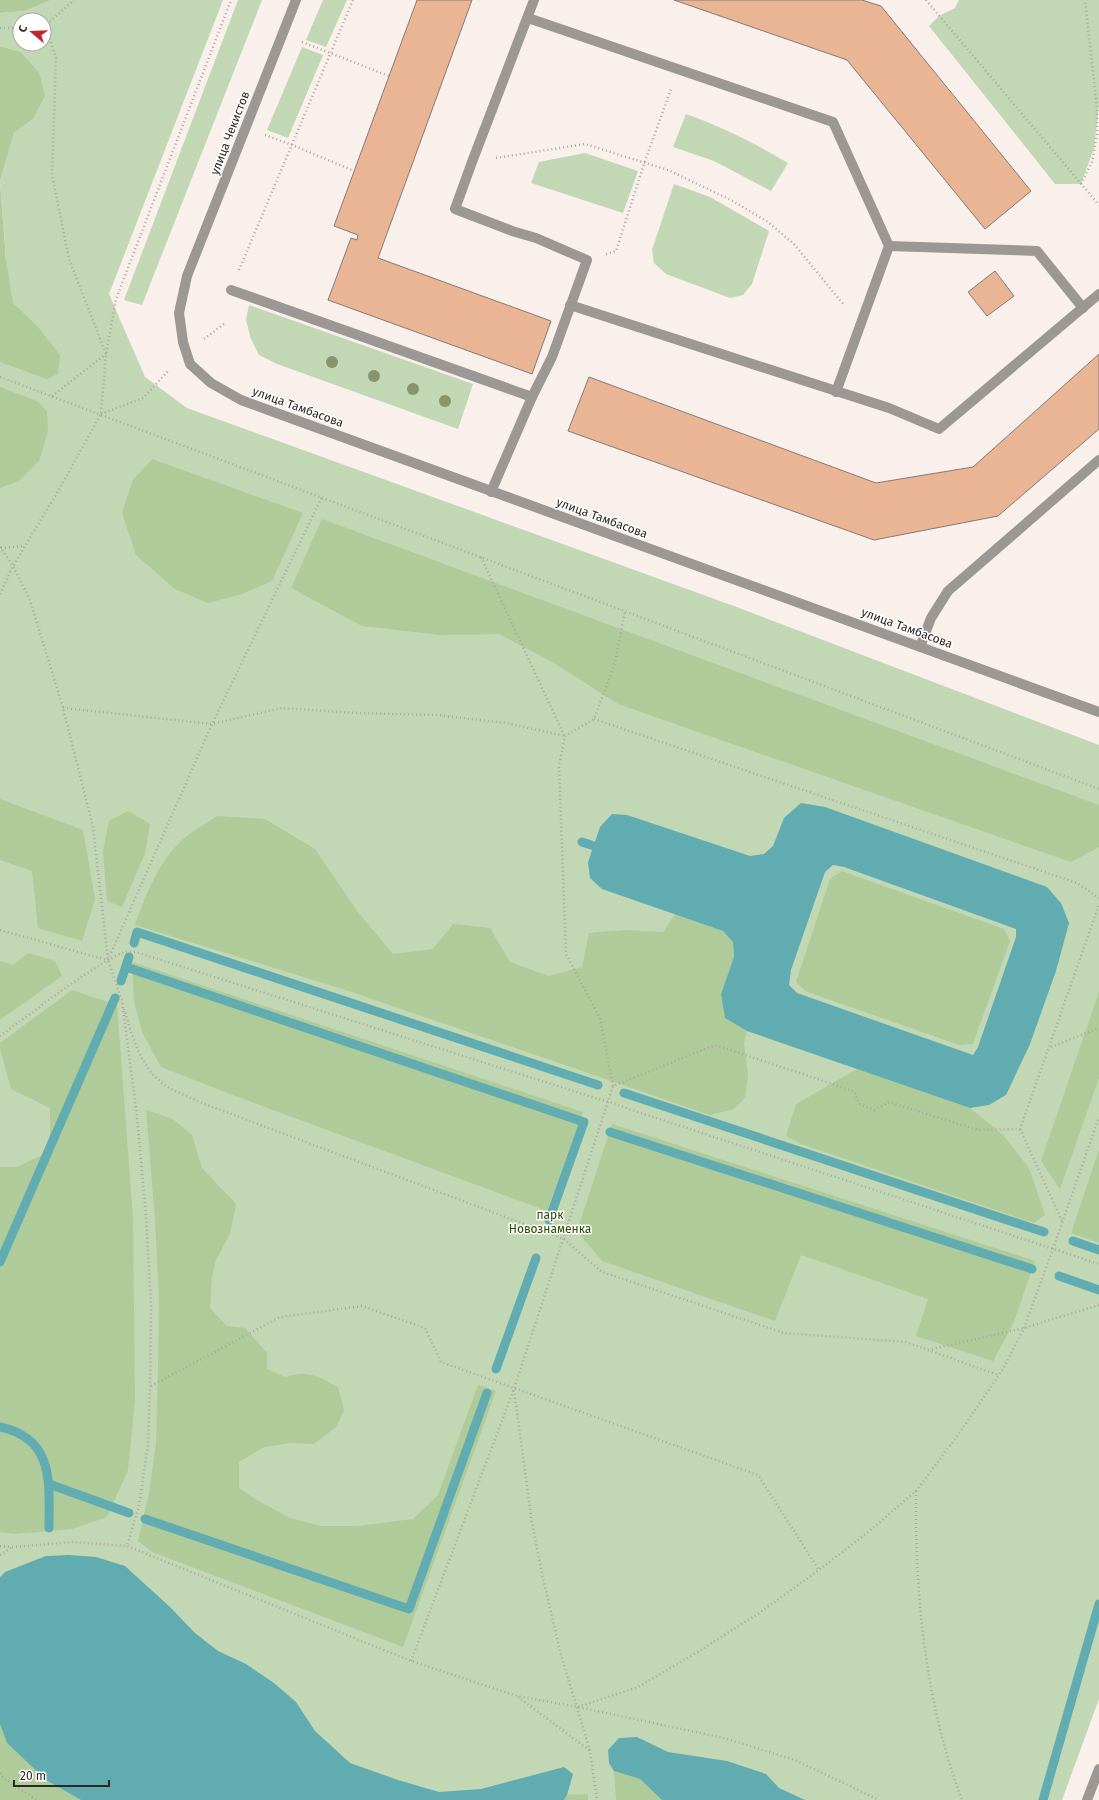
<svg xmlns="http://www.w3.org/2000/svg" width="1099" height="1800" viewBox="0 0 1099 1800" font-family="'Fira Sans',sans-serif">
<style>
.green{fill:#c2d7b4;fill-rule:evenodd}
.forest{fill:#aecb99}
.water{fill:#61acb1;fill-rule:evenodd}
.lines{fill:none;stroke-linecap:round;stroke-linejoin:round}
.stream{stroke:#61acb1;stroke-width:9}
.building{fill:#eab595;stroke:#837b76}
.path{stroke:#aca5a1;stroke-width:2.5;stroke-dasharray:1 3;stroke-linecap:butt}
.minor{stroke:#9a9794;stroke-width:10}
.tree{fill:#86956a}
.labels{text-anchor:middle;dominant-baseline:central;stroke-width:3;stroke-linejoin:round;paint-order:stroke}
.street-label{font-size:12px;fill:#2a2725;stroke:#fff}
.park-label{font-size:12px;fill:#284a00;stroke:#fff}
</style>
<rect width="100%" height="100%" fill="#f9f0eb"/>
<g class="green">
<path d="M 51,0 L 223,0 L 109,294 L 145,377 L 187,408 L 734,606 L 1099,745 L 1099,1699 L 1062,1800 L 0,1800 L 0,258 L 6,259 L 0,181 L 14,133 L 33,119 L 39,72 L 21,52 L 0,46 L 0,13 L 25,11 ZM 20,20 L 44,20 L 44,44 L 20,44 Z"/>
<polygon points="238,0 262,0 142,305 124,300"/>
<polygon points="323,0 347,0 326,47 306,40"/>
<polygon points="959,0 1099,0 1099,105 1094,148 1081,184 1055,184 929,26 939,16 955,8"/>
<polygon points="302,47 323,55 288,138 267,130"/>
<path d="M 686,114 C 723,127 754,143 788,163 L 771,191 L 714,161 L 673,147 Z"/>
<polygon points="585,153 638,171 623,213 531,183 539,162"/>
<polygon points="674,184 710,197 769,231 752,284 743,295 730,298 666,274 654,263 652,250"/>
<polygon points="249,305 473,384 458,429 277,364 259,355 251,339 246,320"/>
</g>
<g class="forest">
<polygon points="0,0 51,0 25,11 0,13"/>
<polygon points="0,46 21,52 39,72 45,96 33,119 14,133 0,181"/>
<polygon points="0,182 6,260 13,303 38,327 60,355 58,374 47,379 0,362"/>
<polygon points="0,387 37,401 47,411 48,431 39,461 19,481 0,488"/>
<polygon points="152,459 303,513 272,581 242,594 208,603 175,589 136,555 122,513 133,480"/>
<polygon points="322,519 1099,805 1099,847 1071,862 618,704 554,663 499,634 441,635 362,626 291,588"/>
<polygon points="0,799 83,830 95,899 82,941 38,928 32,871 0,860"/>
<polygon points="128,811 150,824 145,853 122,907 107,901 103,851 109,821"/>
<path d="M 217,816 L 265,819 L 315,849 L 357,911 L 393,954 L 433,949 L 453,924 L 490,928 L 510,962 L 549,976 L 582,967 L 589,933 L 624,930 L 663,932 L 675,914 L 723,931 L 733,941 L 734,957 L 721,994 L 725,1018 L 747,1031 L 744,1044 L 748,1076 L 745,1098 L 734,1109 L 710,1115 L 349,991 L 135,925 C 147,892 160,857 188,835 C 197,828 208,822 217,816 Z"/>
<polygon points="842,871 1004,929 1010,941 973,1044 959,1045 805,991 796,982 830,879"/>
<polygon points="28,953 55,961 62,976 0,1020 0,961 13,965"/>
<polygon points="132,962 583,1112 547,1211 238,1097 161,1067 142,1032 134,1002"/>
<polygon points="72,990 117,1005 133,1218 135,1400 128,1470 107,1517 72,1529 16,1534 0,1532 0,1167 17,1167 50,1151 50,1108 11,1089 0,1048 0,1043"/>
<polygon points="1099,992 1099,1078 1060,1189 1041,1161"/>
<polygon points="857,1069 970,1108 1003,1135 1029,1168 1045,1215 1034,1223 801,1144 786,1136 796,1104"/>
<path d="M 146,1110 L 173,1119 L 192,1135 L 202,1168 L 236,1204 L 230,1234 L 216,1260 L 212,1276 L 210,1308 L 227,1326 L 245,1328 L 267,1353 L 267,1369 L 285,1377 C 309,1370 317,1376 338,1387 L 344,1410 L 336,1427 L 314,1444 L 291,1443 L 264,1447 L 239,1462 L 239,1488 L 255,1499 L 290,1518 L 321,1526 L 358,1526 L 413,1519 L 438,1495 L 478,1385 L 496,1391 L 403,1647 L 152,1552 L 138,1541 L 149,1493 L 156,1443 L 158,1368 L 159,1300 L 155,1219 Z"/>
<polygon points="612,1124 1035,1261 1014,1322 993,1361 916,1336 928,1299 801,1255 775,1321 602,1261 577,1231"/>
<polygon points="1099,1150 1099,1243 1071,1233"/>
<polygon points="0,1724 7,1743 46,1780 81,1800 0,1800"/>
<polygon points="614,1771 640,1779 662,1800 616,1800"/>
<polygon points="588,1794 588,1800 564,1800 567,1795"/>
</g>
<g class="water">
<path d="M 801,803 L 825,807 L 1047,887 L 1061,903 L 1069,923 L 1056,971 L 1030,1044 L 1006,1095 L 989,1105 L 970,1108 L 747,1031 L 725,1018 L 721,994 L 734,957 L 733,942 L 723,931 L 602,889 L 590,878 L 588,862 L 600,827 L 612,814 L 627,815 L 750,856 L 764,854 L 773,846 L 784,818 ZM 833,865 L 844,867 L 1016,929 L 1016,937 L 978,1047 L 973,1055 L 797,993 L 789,985 L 791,970 L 825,872 Z"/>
<polygon points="69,1555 96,1557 125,1566 170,1607 195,1633 218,1651 246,1664 274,1683 296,1702 315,1731 350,1763 398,1780 439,1792 481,1789 564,1767 573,1774 567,1795 564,1800 81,1800 46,1780 7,1743 0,1724 0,1577 5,1572 46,1556"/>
<polygon points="637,1737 668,1752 727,1761 766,1774 779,1788 805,1800 662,1800 640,1779 614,1771 609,1763 608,1750 619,1738"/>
</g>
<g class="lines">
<g class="stream">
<polyline points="582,842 594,846"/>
<polyline points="134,943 137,932 598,1085"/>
<polyline points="126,967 584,1122 549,1220"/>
<polyline points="121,981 129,957"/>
<polyline points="624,1093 1044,1232"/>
<polyline points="610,1132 1032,1269"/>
<polyline points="1073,1241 1099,1250"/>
<polyline points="0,1262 115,998"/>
<polyline points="1059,1276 1099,1290"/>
<polyline points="496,1369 536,1258"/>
<path d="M 0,1427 C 55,1439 49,1483 49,1528"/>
<polyline points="49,1484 129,1513"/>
<polyline points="145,1519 409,1609 487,1393"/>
<polyline points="1043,1800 1099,1604"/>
</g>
</g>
<g class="building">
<polygon points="417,0 472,0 378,258 551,321 532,374 328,300 351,238 357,240 358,235 334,226"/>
<polygon points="674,0 862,0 881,6 1031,191 985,229 847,60"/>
<polygon points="995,271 1014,296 987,316 968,292"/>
<polygon points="1099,354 1099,429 998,516 874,540 568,431 589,377 876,483 973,467"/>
</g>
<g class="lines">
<g class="path">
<polyline points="926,0 1099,205"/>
<polyline points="44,27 74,0"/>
<polyline points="46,27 56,58 52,174 69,259 106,354"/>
<polyline points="0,28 20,28"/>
<polyline points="302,42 389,76"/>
<polyline points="265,135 292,145 354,171"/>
<polyline points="496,158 585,144 668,170 731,200 768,222 794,244 844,305"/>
<polyline points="1081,184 1092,162 1097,135 1097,109 1085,0"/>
<polyline points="606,254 616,251 644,164 671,89"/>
<polyline points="239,270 353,0"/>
<polyline points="204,339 225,323"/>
<polyline points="0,377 1099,789"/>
<polyline points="52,396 106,354"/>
<polyline points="101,414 143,398 169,370"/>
<polyline points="0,547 13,566 30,600 63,708 93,827 108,960 122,1001 137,1116 146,1216 151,1305 150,1386 148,1444 139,1506 127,1546"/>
<polyline points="1,548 24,546"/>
<polyline points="481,557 564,735"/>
<polyline points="0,594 13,566 57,493 101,414 106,354 116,299 231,0"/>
<polyline points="63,708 212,724 282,708 357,713 437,715 506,723 565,736"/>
<polyline points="594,719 1077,883 1099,898"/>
<polyline points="0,930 107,960"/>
<polyline points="108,960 212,724 322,497"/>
<path d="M 124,1009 C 132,1034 139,1065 161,1082 C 171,1091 190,1097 202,1103 L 564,1239 L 602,1272 L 784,1333 L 906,1342 L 998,1375"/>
<polyline points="0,1036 72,983 108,960 124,952 136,952 608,1102 1099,1264"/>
<polyline points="1051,1047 1099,1028"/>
<polyline points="613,1086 600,1018 566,954 559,766 565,736 594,719 615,663 625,611"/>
<polyline points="1020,1129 1063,1223"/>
<polyline points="928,1350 1024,1328 1099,1305"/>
<polyline points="151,1386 280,1317 362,1306 425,1328 441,1362 758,1475 819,1570"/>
<polyline points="514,1390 532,1523 542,1574 561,1655 590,1751 597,1800"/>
<path d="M 916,1491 C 915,1595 925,1702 962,1800"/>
<polyline points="0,1546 13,1547 72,1542 127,1546 411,1661 517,1696 578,1707 724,1738 795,1760 879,1800"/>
<polyline points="0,1555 11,1548"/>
<polyline points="411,1661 514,1389 613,1086 715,1045 854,1091 859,1104 875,1110 889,1102 978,1130 1020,1129 1099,905"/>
<polyline points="518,1697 590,1751"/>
<polyline points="578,1707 638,1687 701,1650 759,1613 819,1570 862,1537 916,1491 960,1432 1003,1369 1024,1328 1053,1249 1099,1117"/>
<polyline points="0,1773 5,1779 37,1800"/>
</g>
<g class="minor">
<polyline points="296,0 187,276 179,313 183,342 190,364 211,383 241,400 271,411 1099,712"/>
<polyline points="528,18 833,122 889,246 836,392"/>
<polyline points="889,246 1037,251 1083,308"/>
<polyline points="231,290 532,397"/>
<polyline points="570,305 889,408 939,429 1099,294"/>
<polyline points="491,492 532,397 552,357 587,260 536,238 512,231 455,209 472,162 534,0"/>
<polyline points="920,647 931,618 948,591 1099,460"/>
<polyline points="1087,1800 1099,1769"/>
</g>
</g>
<g class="tree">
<circle cx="332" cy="362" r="6"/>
<circle cx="374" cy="376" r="6"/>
<circle cx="413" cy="389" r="6"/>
<circle cx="445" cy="401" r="6"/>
</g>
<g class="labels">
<g class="street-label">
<text transform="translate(230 133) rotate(-69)">улица Чекистов</text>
<text transform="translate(298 407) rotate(20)">улица Тамбасова</text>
<text transform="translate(602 518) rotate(20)">улица Тамбасова</text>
<text transform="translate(907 628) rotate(20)">улица Тамбасова</text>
</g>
<g class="park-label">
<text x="550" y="1215">парк<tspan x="550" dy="14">Новознаменка</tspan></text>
</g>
</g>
<g transform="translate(32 32) rotate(289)"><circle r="19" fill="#ffffff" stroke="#aaa9a8"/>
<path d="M0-3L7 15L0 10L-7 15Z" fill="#b92930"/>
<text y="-6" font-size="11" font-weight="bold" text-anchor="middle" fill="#2a2725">С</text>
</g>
<path d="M14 1780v6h95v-6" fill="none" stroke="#2a2725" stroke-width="2"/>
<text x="20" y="1780" font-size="12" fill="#2a2725" stroke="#ffffff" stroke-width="3" paint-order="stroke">20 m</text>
</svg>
